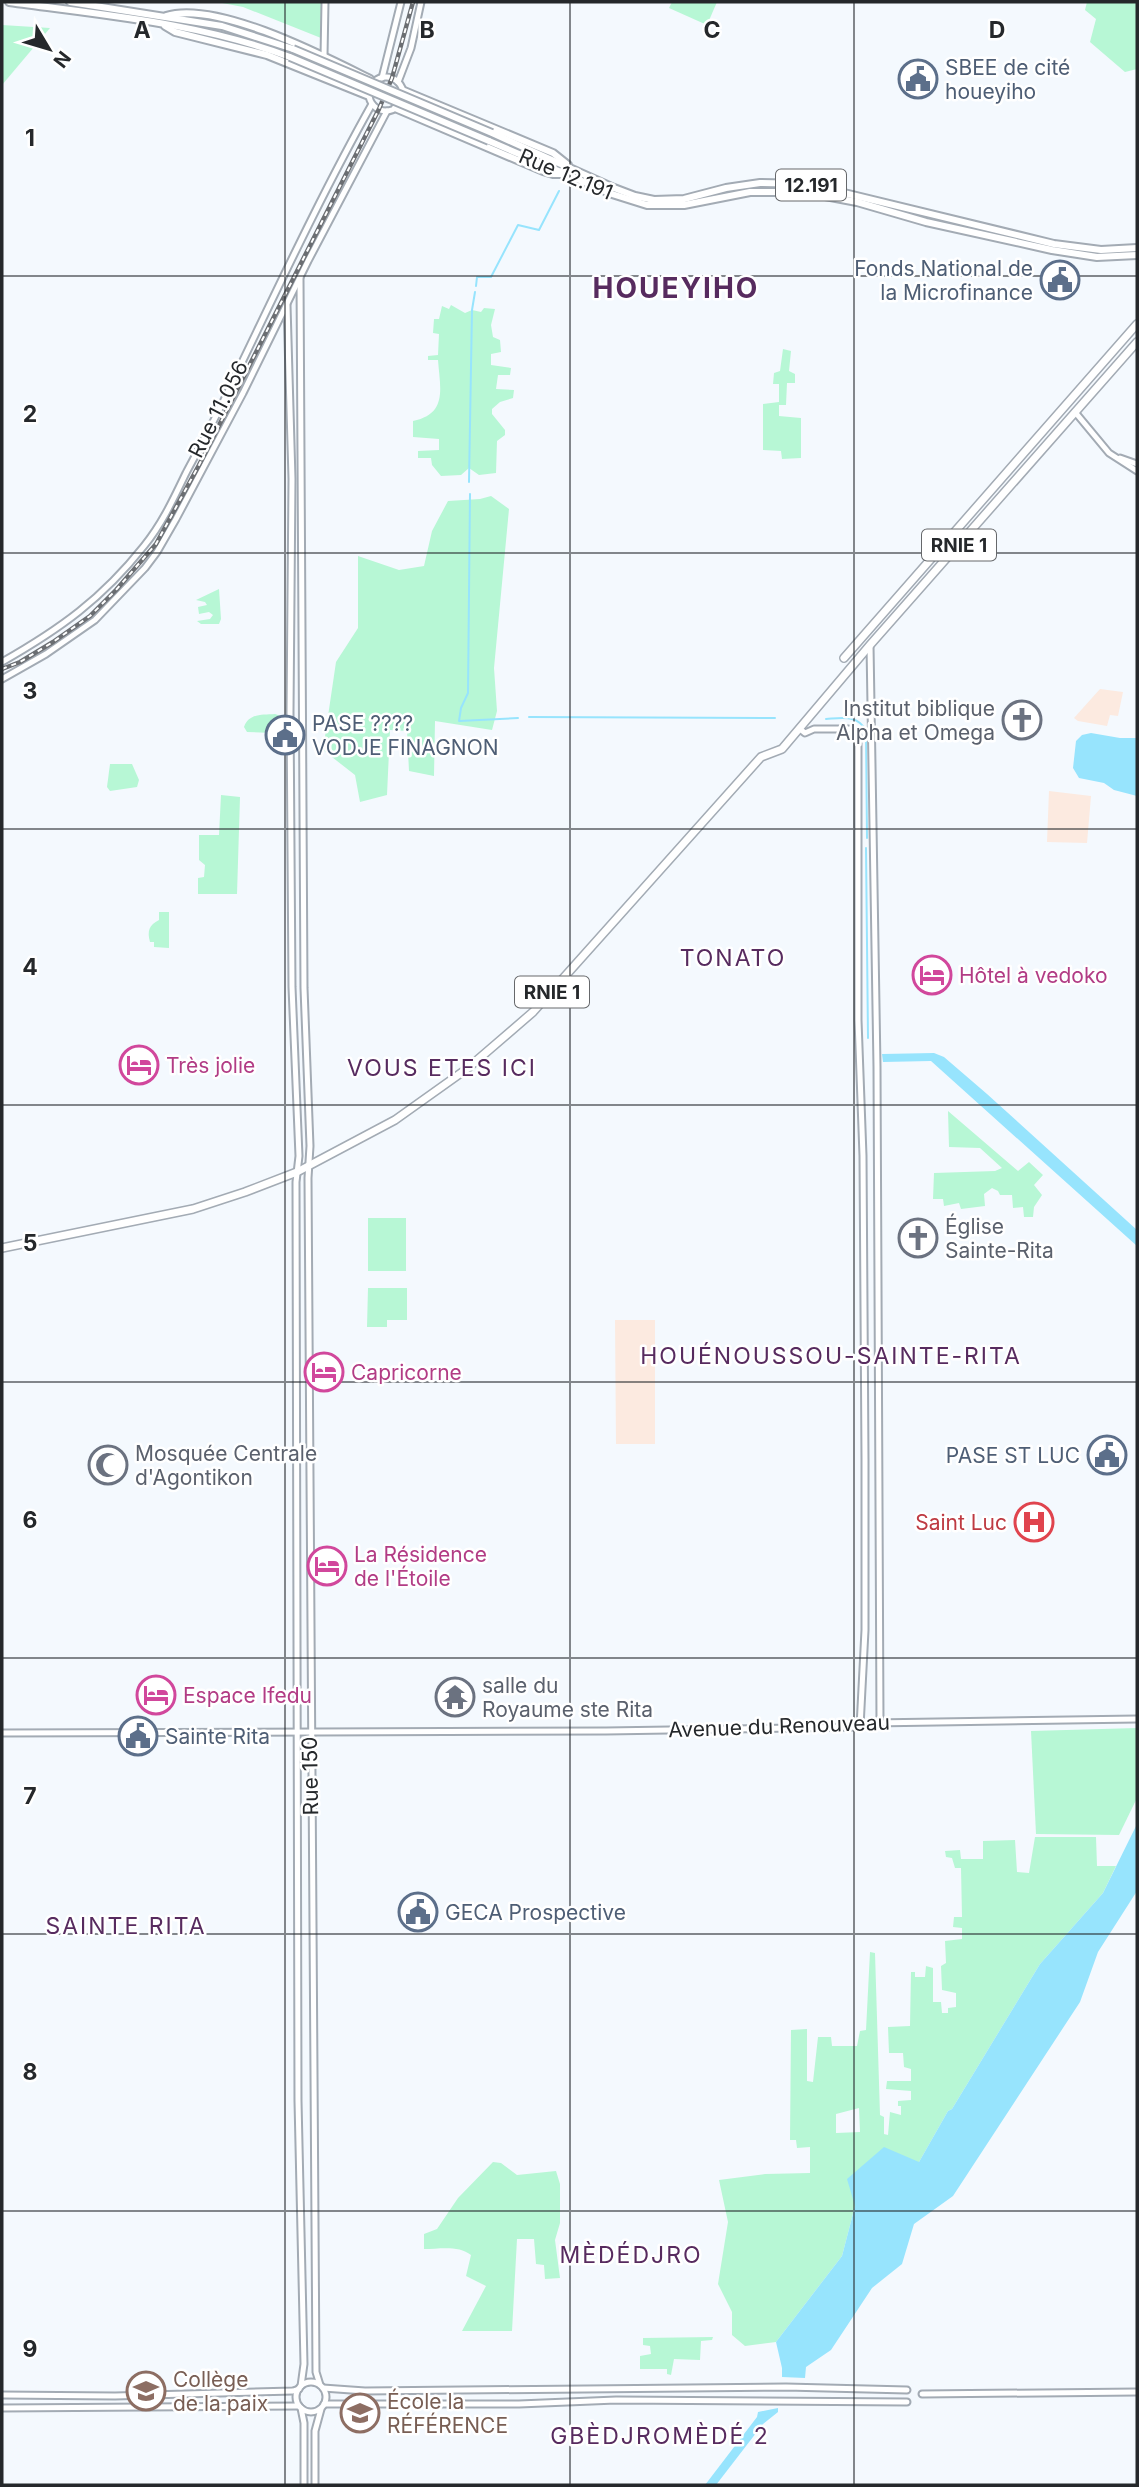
<svg xmlns="http://www.w3.org/2000/svg" width="1139" height="2487" viewBox="0 0 1139 2487" font-family="Inter,sans-serif">
<style>
.education{fill:#fceae0}
.green{fill:#b7f7d5;fill-rule:evenodd}
.water{fill:#97e4fd}
.lines{fill:none;stroke-linecap:round;stroke-linejoin:round}
.stream{stroke:#97e4fd;stroke-width:2}
.secondary-casing{stroke:#a3abb4;stroke-width:9}
.primary-casing{stroke:#a3abb4;stroke-width:10}
.highway-casing{stroke:#a3abb4;stroke-width:10}
.secondary{stroke:#fff;stroke-width:5}
.primary{stroke:#fff;stroke-width:6}
.highway{stroke:#fff;stroke-width:7}
.rail-casing{stroke:#6b6e72;stroke-width:4.5}
.rail{stroke:#fff;stroke-width:2;stroke-dasharray:5;stroke-linecap:butt}
.primary-bridge-casing{stroke:#a3abb4;stroke-width:10;stroke-linecap:butt}
.primary-bridge{stroke:#fff;stroke-width:6}
.grid{fill:none;stroke:#25282b;stroke-width:2;stroke-opacity:0.55}
.labels{text-anchor:middle;dominant-baseline:central;stroke-width:5;stroke-linejoin:round;paint-order:stroke}
.shield{fill:#fff;stroke:#66686b;stroke-width:2}
.shield-label{font-size:19px;font-weight:bold;fill:#25282b}
.service-label{font-size:21px;fill:#4e5e75;stroke:#fff;text-anchor:start}
.street-label{font-size:21px;fill:#25282b;stroke:#fff}
.worship-label{font-size:21px;fill:#5b616d;stroke:#fff;text-anchor:start}
.hotel-label{font-size:21px;fill:#b23c85;stroke:#fff;text-anchor:start}
.health-label{font-size:21px;fill:#be3a42;stroke:#fff;text-anchor:end}
.education-label{font-size:21px;fill:#785e54;stroke:#fff;text-anchor:start}
.neighbourhood-label{font-size:23px;letter-spacing:2px;fill:#572b5f;stroke:#fff}
.district-label{font-size:28px;font-weight:bold;letter-spacing:2px;fill:#572b5f;stroke:#fff}
.grid-label{font-size:23px;text-anchor:middle;font-weight:bold;fill:#25282b;stroke:#fff;stroke-width:5;stroke-linejoin:round;paint-order:stroke}
</style>
<rect width="100%" height="100%" fill="#f4f9fe"/>
<g class="education">
<polygon points="1100,689 1123,692 1118,716 1110,715 1107,726 1078,721 1074,718"/>
<polygon points="1049,791 1091,796 1087,843 1047,842"/>
<polygon points="615,1320 655,1320 655,1444 616,1444"/>
</g>
<g class="green">
<polygon points="217,2 321,2 321,38 243,7"/>
<polygon points="672,2 717,2 707,25 669,8"/>
<polygon points="1087,2 1137,2 1137,69 1125,72 1090,42 1096,19 1085,10"/>
<polygon points="2,25 50,28 2,85"/>
<path d="M 451,305 L 465,313 L 472,310 L 481,312 L 484,308 L 495,309 L 491,325 L 493,337 L 500,340 L 501,352 L 491,354 L 491,365 L 511,368 L 510,375 L 498,375 L 496,389 L 514,390 L 513,398 L 500,402 L 492,409 L 492,414 L 505,430 L 505,435 L 497,441 L 496,473 L 479,475 L 469,468 L 461,475 L 441,476 L 432,465 L 431,458 L 418,458 L 418,451 L 439,450 L 439,439 L 413,437 L 413,421 C 448,414 440,388 438,360 L 428,360 L 428,356 L 438,355 L 439,334 L 433,333 L 434,319 L 439,319 L 442,306 L 449,309 Z"/>
<polygon points="783,349 791,351 789,371 795,374 795,383 787,383 786,405 779,405 779,416 801,418 801,458 782,459 781,451 763,450 763,404 779,402 779,384 773,384 774,373 780,371"/>
<polygon points="491,496 509,509 494,668 497,711 492,730 435,721 434,776 409,771 407,731 390,730 387,795 360,802 355,775 323,750 336,662 358,628 358,556 399,570 424,566 432,531 448,501 480,499"/>
<polygon points="219,589 221,619 219,624 201,624 197,621 210,619 213,615 209,612 199,614 198,607 207,605 205,602 196,600"/>
<path d="M 275,714 L 284,717 L 282,720 L 273,723 L 273,733 L 247,732 L 244,727 C 249,713 262,715 275,714 Z"/>
<polygon points="110,764 132,764 139,780 137,787 110,791 107,787"/>
<polygon points="221,795 240,797 237,894 198,894 198,878 204,877 205,865 199,860 199,835 219,835"/>
<path d="M 159,912 L 169,912 L 169,948 L 154,947 L 154,942 L 150,942 C 147,931 149,925 159,920 Z"/>
<polygon points="948,1111 1018,1171 1029,1162 1043,1175 1034,1185 1042,1195 1034,1207 1033,1217 1024,1217 1023,1207 1013,1208 1012,1195 1000,1195 998,1191 992,1188 984,1194 985,1206 961,1209 959,1203 944,1206 943,1199 933,1199 934,1173 995,1171 1002,1168 980,1148 949,1147"/>
<rect x="368" y="1218" width="38" height="53"/>
<polygon points="368,1288 407,1288 407,1320 387,1320 387,1327 367,1327"/>
<polygon points="1137,1728 1137,1798 1119,1835 1036,1834 1031,1731"/>
<path d="M 1035,1837 L 1096,1837 L 1097,1866 L 1116,1866 L 1103,1893 L 1040,1964 L 952,2109 L 948,2111 L 919,2162 L 855,2206 L 842,2256 L 776,2342 L 745,2346 L 732,2335 L 732,2312 L 718,2284 L 728,2222 L 719,2180 L 765,2174 L 810,2173 L 810,2147 L 797,2148 L 796,2140 L 790,2140 L 791,2030 L 807,2029 L 807,2081 L 813,2082 L 818,2037 L 831,2037 L 832,2046 L 857,2046 L 860,2031 L 866,2030 L 870,1952 L 875,1953 L 880,2115 L 884,2117 L 884,2134 L 888,2135 L 890,2112 L 901,2115 L 901,2106 L 898,2106 L 898,2101 L 911,2100 L 911,2091 L 886,2089 L 887,2081 L 911,2081 L 911,2069 L 904,2067 L 903,2053 L 889,2053 L 888,2027 L 910,2026 L 911,1972 L 915,1972 L 915,1977 L 925,1977 L 926,1966 L 933,1968 L 933,2002 L 941,2002 L 942,2013 L 948,2013 L 948,2008 L 956,2007 L 956,1993 L 942,1990 L 941,1966 L 946,1963 L 945,1941 L 962,1939 L 962,1928 L 953,1927 L 954,1917 L 962,1917 L 961,1868 L 955,1868 L 952,1858 L 946,1857 L 945,1851 L 960,1850 L 961,1859 L 983,1859 L 983,1841 L 1015,1840 L 1017,1872 L 1029,1873 ZM 859,2108 L 860,2132 L 836,2133 L 836,2114 Z"/>
<path d="M 493,2162 L 501,2163 L 517,2175 L 556,2171 L 560,2184 L 560,2223 L 555,2240 L 560,2278 L 545,2279 L 544,2265 L 536,2264 L 534,2239 L 517,2239 L 512,2331 L 462,2331 L 486,2286 L 466,2276 L 471,2255 C 459,2245 439,2249 424,2249 L 424,2234 L 437,2229 L 458,2198 Z"/>
<polygon points="713,2337 712,2340 701,2341 700,2360 674,2359 671,2375 667,2374 667,2369 640,2369 640,2356 651,2354 650,2346 643,2345 643,2338"/>
</g>
<g class="water">
<polygon points="1091,733 1120,738 1137,738 1137,796 1114,790 1104,783 1079,778 1073,768 1076,741 1082,735"/>
<polygon points="934,1053 944,1057 987,1094 1137,1230 1137,1246 931,1061 883,1062 882,1054"/>
<polygon points="1137,1824 1137,1891 1098,1952 1080,2002 953,2196 914,2224 902,2264 872,2288 831,2350 806,2367 805,2378 782,2377 782,2368 776,2342 842,2256 855,2206 847,2179 884,2147 919,2162 948,2111 952,2109 1040,1964 1103,1893"/>
<polygon points="778,2408 778,2412 763,2424 716,2485 705,2485 757,2417 758,2412"/>
</g>
<g class="lines">
<g class="stream">
<polyline points="476,286 477,277 491,277 518,225 539,230 559,191"/>
<polyline points="469,482 472,310 475,292"/>
<polyline points="470,494 468,693 461,708 459,721 518,718"/>
<polyline points="529,717 775,718"/>
<path d="M 826,719 C 841,718 858,714 866,731 L 867,838"/>
<polyline points="866,848 868,1038"/>
</g>
<defs>
<g id="secondary">
<polyline points="324,56 325,2"/>
<circle cx="386" cy="94" r="17"/>
<polyline points="382,78 401,2"/>
<polyline points="398,82 411,48 421,2"/>
<polyline points="300,278 304,988 310,1146 308,1178 316,2372 320,2385"/>
<polyline points="287,305 292,479 290,712 292,987 299,1156 296,1182 298,2101 304,2364 301,2386"/>
<polyline points="1075,412 1109,453 1137,471"/>
<polyline points="1120,458 1137,464"/>
<polyline points="870,645 877,1067 880,1723"/>
<path d="M 2,662 C 60,629 102,599 144,546 C 162,524 174,498 186,473 C 202,443 218,414 232,383 C 277,290 321,195 372,104"/>
<polyline points="2,679 46,654 95,620 145,568 157,552 176,519 243,393 308,261 387,111"/>
<polyline points="800,729 805,733 814,729 853,729 858,736 858,1020 863,1156 865,1459 865,1630 860,1727"/>
<polyline points="2,1733 606,1731 860,1727 872,1723 1137,1719"/>
<circle cx="311" cy="2397" r="15"/>
<polyline points="323,2388 365,2391 786,2387 907,2390"/>
<polyline points="922,2394 1137,2392"/>
<polyline points="2,2395 115,2396 293,2391 299,2389"/>
<polyline points="324,2404 519,2404 616,2400 907,2402"/>
<polyline points="2,2408 299,2406"/>
<polyline points="301,2408 304,2423 304,2485"/>
<polyline points="315,2485 315,2431 321,2409"/>
</g>
<g id="primary">
<path d="M 9,2 C 104,15 200,23 290,57"/>
<polyline points="70,2 222,26 293,49"/>
<path d="M 166,16 C 216,0 324,56 370,79"/>
<polyline points="165,26 175,32 267,55 369,96"/>
<polyline points="402,90 553,153 568,165"/>
<polyline points="395,108 543,171 553,174 563,174"/>
<polyline points="492,133 614,188 635,196 654,200 684,199 726,188 760,183 807,184 1054,244 1101,250 1137,248"/>
<polyline points="489,141 612,194 647,205 684,205 750,192 804,192 857,202 926,222 1052,250 1097,257 1137,255"/>
</g>
<g id="highway">
<polyline points="844,658 1137,324"/>
<polyline points="2,1248 193,1209 245,1192 297,1172 395,1120 468,1068 533,1012 761,757 782,749 870,645 1137,342"/>
</g>
</defs>
<use href="#secondary" class="secondary-casing"/>
<use href="#primary" class="primary-casing"/>
<use href="#highway" class="highway-casing"/>
<use href="#secondary" class="secondary"/>
<use href="#primary" class="primary"/>
<use href="#highway" class="highway"/>
<defs>
<polyline id="rail" points="2,669 20,662 53,642 90,616 116,590 156,544 199,465 379,109 392,78 413,2"/>
</defs>
<use href="#rail" class="rail-casing"/>
<use href="#rail" class="rail"/>
<defs>
<g id="primary-bridge">
<polyline points="293,49 492,133"/>
<polyline points="290,57 489,141"/>
</g>
</defs>
<use href="#primary-bridge" class="primary-bridge-casing"/>
<use href="#primary-bridge" class="primary-bridge"/>
</g>
<path class="grid" d="M 285,2 L 285,2485M 570,2 L 570,2485M 854,2 L 854,2485M 2,276 L 1137,276M 2,553 L 1137,553M 2,829 L 1137,829M 2,1105 L 1137,1105M 2,1382 L 1137,1382M 2,1658 L 1137,1658M 2,1934 L 1137,1934M 2,2211 L 1137,2211"/>
<defs>
<symbol id="civic-ring" viewBox="-11 -11 22 22"><circle r="9.5" fill="#fff" stroke="#5c6f8a" stroke-width="1.5"/><path d="M-.6-6.5H3V-4.5H.6V-3L4-1V1h2V6H-6V1h2V-1L-.6-3ZM-1.2 2.5V6h2.4V2.5Z" fill="#5c6f8a"/></symbol>
<symbol id="church-ring" viewBox="-11 -11 22 22"><circle r="9.5" fill="#fff" stroke="#6b7280" stroke-width="1.5"/><path d="M-1.2-6h2.4v3.5h3.3v2.4h-3.3V6h-2.4V-.1h-3.3v-2.4h3.3Z" fill="#6b7280"/></symbol>
<symbol id="hotel-ring" viewBox="-11 -11 22 22"><circle r="9.5" fill="#fff" stroke="#d1479c" stroke-width="1.5"/><path d="M-6-4.5h1.5V1H6V5H4.5V3h-9V5H-6ZM-4 0a1.8 1.8 0 1 1 3.6 0ZM.5 0V-2.5h3Q6-2.5 6 0Z" fill="#d1479c"/></symbol>
<symbol id="mosque-ring" viewBox="-11 -11 22 22"><circle r="9.5" fill="#fff" stroke="#6b7280" stroke-width="1.5"/><path d="M3.5-4.9A6 6 0 1 0 3.5 4.9A5 5 0 1 1 3.5-4.9Z" fill="#6b7280"/></symbol>
<symbol id="hospital-ring" viewBox="-11 -11 22 22"><circle r="9.5" fill="#fff" stroke="#e0444e" stroke-width="1.5"/><path d="M-5-5h3v3.5h4V-5h3V5h-3V1.5h-4V5h-3Z" fill="#e0444e"/></symbol>
<symbol id="temple-ring" viewBox="-11 -11 22 22"><circle r="9.5" fill="#fff" stroke="#6b7280" stroke-width="1.5"/><path d="M0-6L5-2H3V0L6.5 2.5H4V6H1.5V3h-3V6H-4V2.5H-6.5L-3 0V-2H-5Z" fill="#6b7280"/></symbol>
<symbol id="school-ring" viewBox="-11 -11 22 22"><circle r="9.5" fill="#fff" stroke="#8d6e63" stroke-width="1.5"/><path d="M0-5L7-2L0 1L-7-2ZM-4 1L0 2.5L4 1V4Q0 6-4 4Z" fill="#8d6e63"/></symbol>
</defs>
<g fill-rule="evenodd">
<use href="#civic-ring" x="896" y="57" width="44" height="44"/>
<use href="#civic-ring" x="1038" y="258" width="44" height="44"/>
<use href="#church-ring" x="1000" y="698" width="44" height="44"/>
<use href="#civic-ring" x="263" y="713" width="44" height="44"/>
<use href="#hotel-ring" x="910" y="953" width="44" height="44"/>
<use href="#hotel-ring" x="117" y="1043" width="44" height="44"/>
<use href="#church-ring" x="896" y="1216" width="44" height="44"/>
<use href="#hotel-ring" x="302" y="1350" width="44" height="44"/>
<use href="#civic-ring" x="1085" y="1433" width="44" height="44"/>
<use href="#mosque-ring" x="86" y="1443" width="44" height="44"/>
<use href="#hospital-ring" x="1012" y="1500" width="44" height="44"/>
<use href="#hotel-ring" x="305" y="1544" width="44" height="44"/>
<use href="#hotel-ring" x="134" y="1673" width="44" height="44"/>
<use href="#temple-ring" x="433" y="1675" width="44" height="44"/>
<use href="#civic-ring" x="116" y="1714" width="44" height="44"/>
<use href="#civic-ring" x="396" y="1890" width="44" height="44"/>
<use href="#school-ring" x="124" y="2369" width="44" height="44"/>
<use href="#school-ring" x="338" y="2391" width="44" height="44"/>
</g>
<g class="labels">
<g class="shield">
<rect x="776" y="169.5" width="70" height="31" rx="5"/>
<rect x="922" y="529.5" width="74" height="31" rx="5"/>
<rect x="515" y="976.5" width="74" height="31" rx="5"/>
</g>
<g class="shield-label">
<text x="811" y="185">12.191</text>
<text x="959" y="545">RNIE 1</text>
<text x="552" y="992">RNIE 1</text>
</g>
<g class="service-label">
<text x="945" y="67">SBEE de cité<tspan x="945" dy="24">houeyiho</tspan></text>
<text x="1033" y="268" text-anchor="end">Fonds National de<tspan x="1033" dy="24">la Microfinance</tspan></text>
<text x="312" y="723">PASE ????<tspan x="312" dy="24">VODJE FINAGNON</tspan></text>
<text x="1080" y="1455" text-anchor="end">PASE ST LUC</text>
<text x="165" y="1736">Sainte Rita</text>
<text x="445" y="1912">GECA Prospective</text>
</g>
<g class="street-label">
<text transform="translate(566 174) rotate(23)">Rue 12.191</text>
<text transform="translate(218 409) rotate(-63)">Rue 11.056</text>
<text transform="translate(779 1726) rotate(-2)">Avenue du Renouveau</text>
<text transform="translate(310 1776) rotate(-91)">Rue 150</text>
</g>
<g class="worship-label">
<text x="995" y="708" text-anchor="end">Institut biblique<tspan x="995" dy="24">Alpha et Omega</tspan></text>
<text x="945" y="1226">Église<tspan x="945" dy="24">Sainte-Rita</tspan></text>
<text x="135" y="1453">Mosquée Centrale<tspan x="135" dy="24">d'Agontikon</tspan></text>
<text x="482" y="1685">salle du<tspan x="482" dy="24">Royaume ste Rita</tspan></text>
</g>
<g class="hotel-label">
<text x="959" y="975">Hôtel à vedoko</text>
<text x="166" y="1065">Très jolie</text>
<text x="351" y="1372">Capricorne</text>
<text x="354" y="1554">La Résidence<tspan x="354" dy="24">de l'Étoile</tspan></text>
<text x="183" y="1695">Espace Ifedu</text>
</g>
<g class="health-label">
<text x="1007" y="1522">Saint Luc</text>
</g>
<g class="education-label">
<text x="173" y="2379">Collège<tspan x="173" dy="24">de la paix</tspan></text>
<text x="387" y="2401">École la<tspan x="387" dy="24">RÉFÉRENCE</tspan></text>
</g>
<g class="neighbourhood-label">
<text x="733" y="958">TONATO</text>
<text x="442" y="1068">VOUS ETES ICI</text>
<text x="831" y="1356">HOUÉNOUSSOU-SAINTE-RITA</text>
<text x="126" y="1926">SAINTE RITA</text>
<text x="631" y="2255">MÈDÉDJRO</text>
<text x="660" y="2436">GBÈDJROMÈDÉ 2</text>
</g>
<g class="district-label">
<text x="676" y="288">HOUEYIHO</text>
</g>
</g>
<g class="grid-label">
<text x="142" y="38">A</text>
<text x="427" y="38">B</text>
<text x="712" y="38">C</text>
<text x="997" y="38">D</text>
<text x="30" y="146">1</text>
<text x="30" y="422">2</text>
<text x="30" y="699">3</text>
<text x="30" y="975">4</text>
<text x="30" y="1251">5</text>
<text x="30" y="1528">6</text>
<text x="30" y="1804">7</text>
<text x="30" y="2080">8</text>
<text x="30" y="2357">9</text>
</g>
<rect width="1139" height="2487" fill="none" stroke="#25282b" stroke-width="7"/>
<g transform="translate(49 49) rotate(128)" stroke="#ffffff" stroke-width="5" paint-order="stroke">
<path d="M0-5L12 26L0 18L-12 26Z" fill="#25282b"/>
<text y="-10" font-size="19" font-weight="bold" text-anchor="middle" fill="#25282b">N</text>
</g>
</svg>
